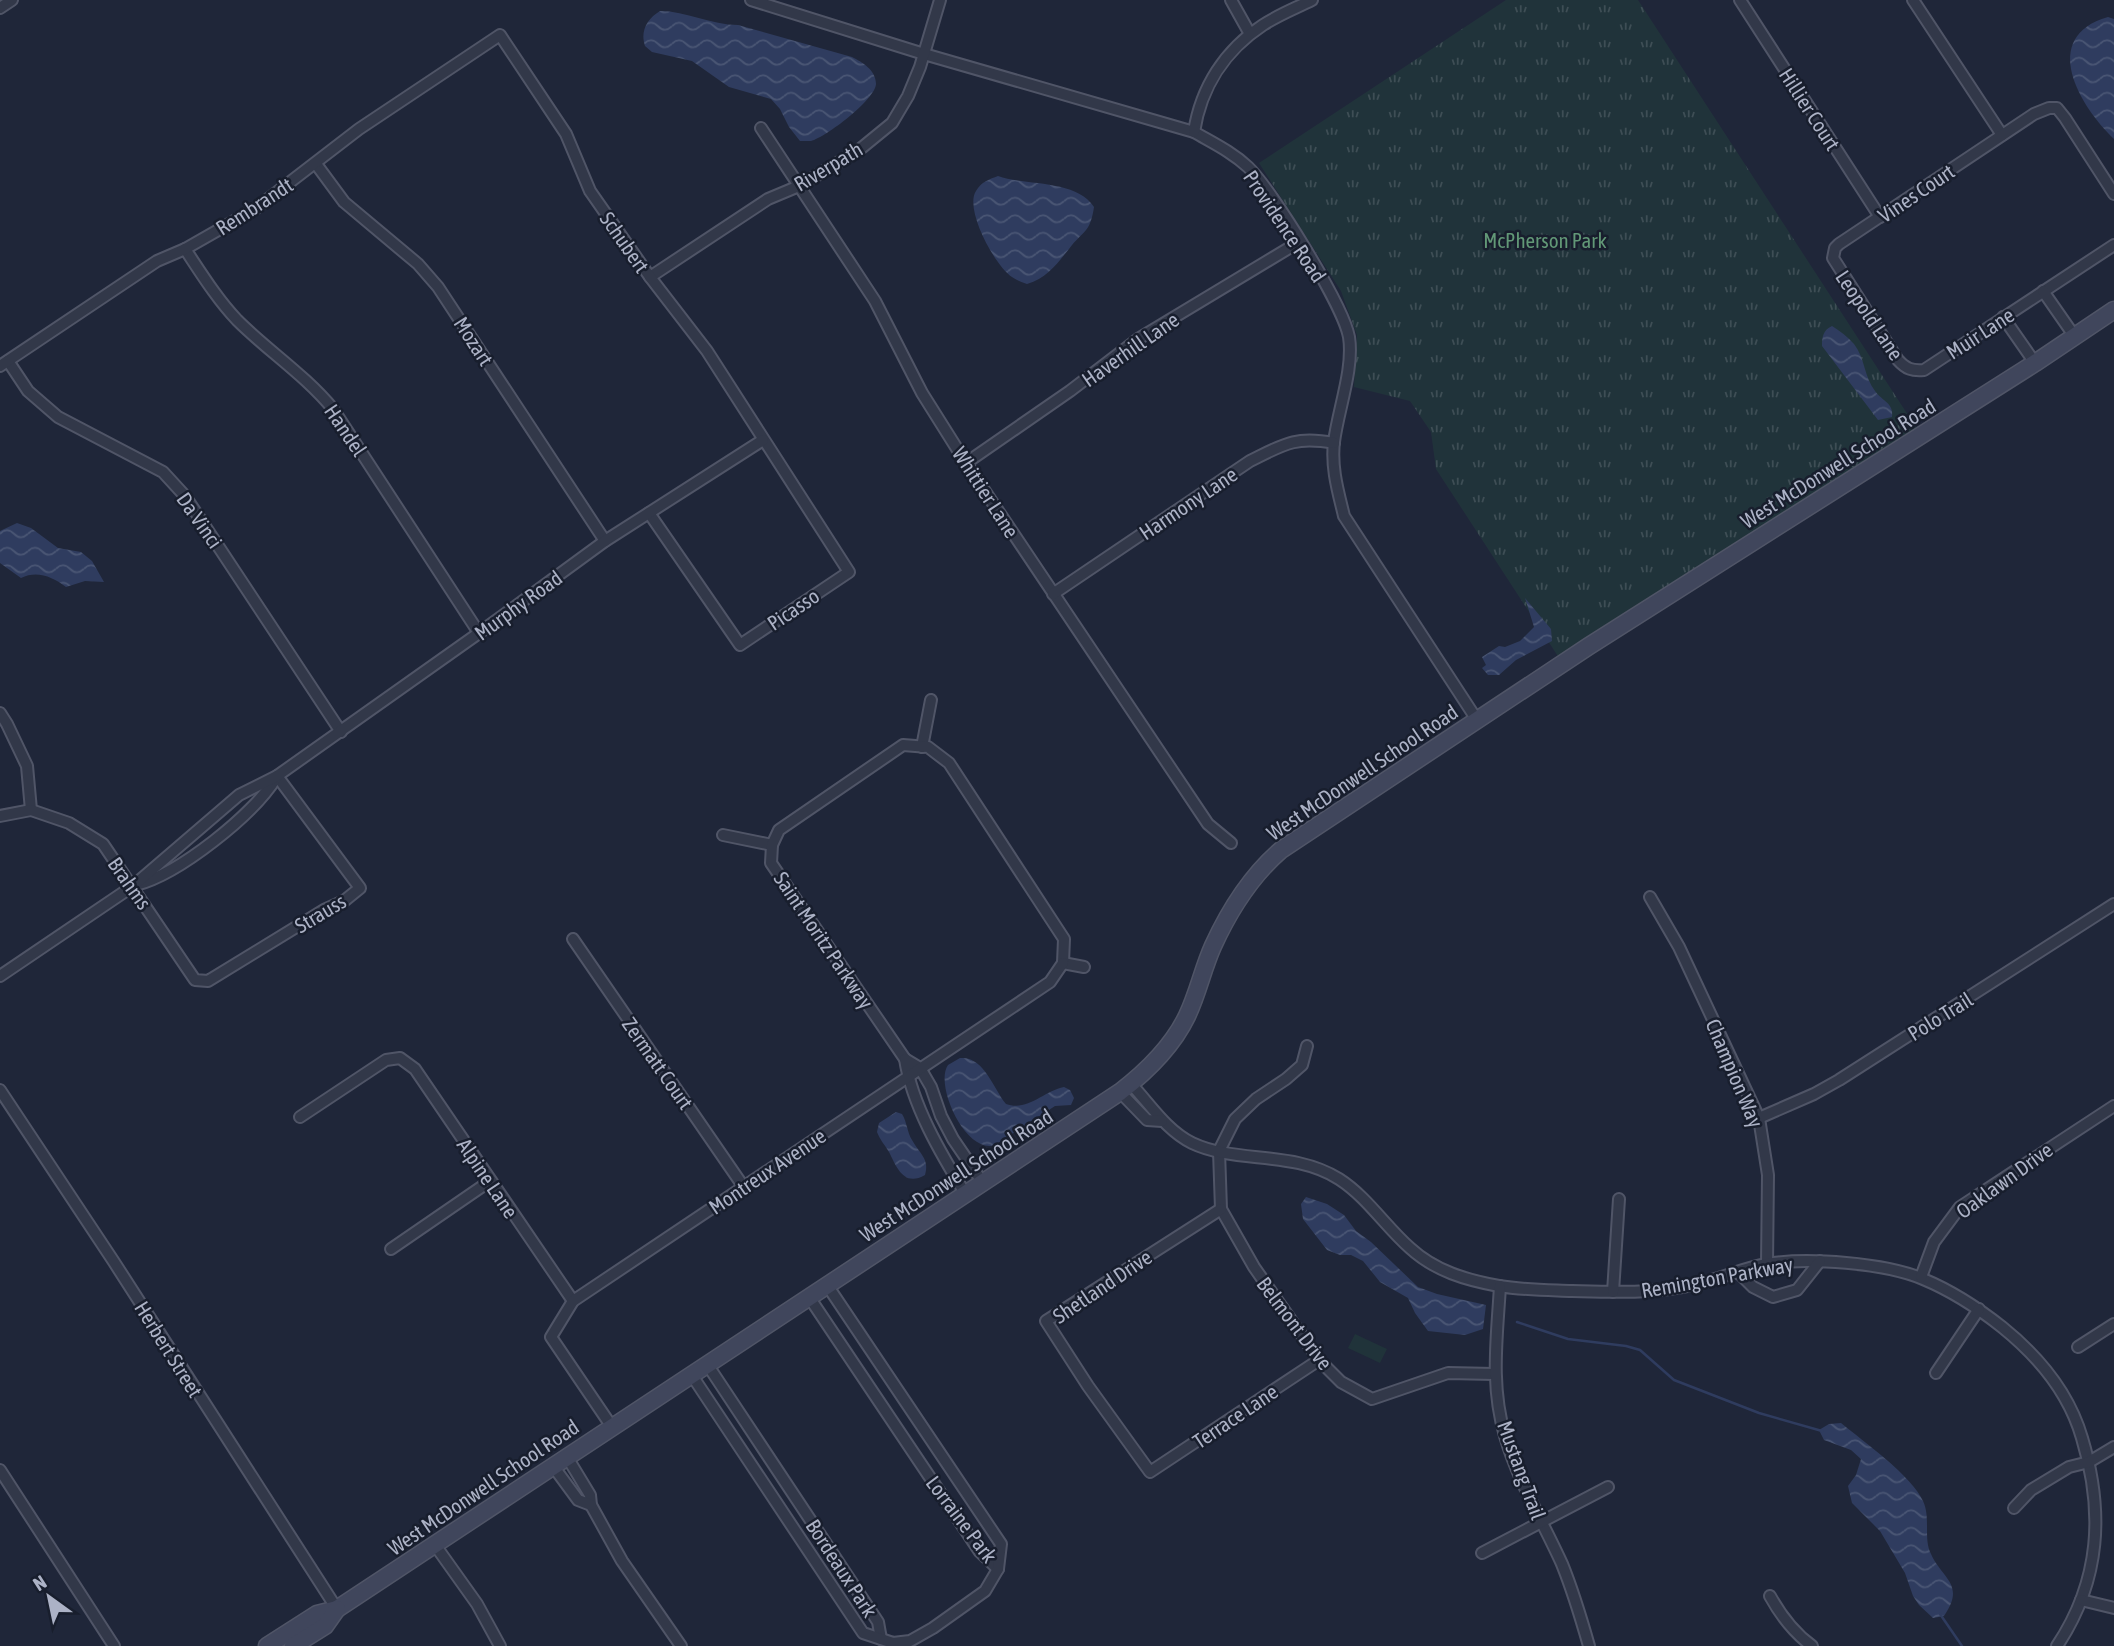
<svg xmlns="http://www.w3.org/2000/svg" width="2114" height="1646" viewBox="0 0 2114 1646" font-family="'Asap Condensed',sans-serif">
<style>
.green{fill:#20333a}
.park{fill:url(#park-tufts)}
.water{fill:url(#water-waves)}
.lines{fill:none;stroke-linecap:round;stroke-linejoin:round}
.stream{stroke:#2f3c5f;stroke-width:2.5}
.minor-casing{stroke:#505567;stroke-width:14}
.secondary-casing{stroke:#505567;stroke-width:19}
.minor{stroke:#323849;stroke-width:10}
.secondary{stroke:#40465c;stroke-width:16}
.labels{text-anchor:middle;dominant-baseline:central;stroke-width:5;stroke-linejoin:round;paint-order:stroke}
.street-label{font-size:21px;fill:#acb2c6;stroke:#181e2d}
.park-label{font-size:21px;fill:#629877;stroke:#181e2d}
</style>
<defs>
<pattern id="park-tufts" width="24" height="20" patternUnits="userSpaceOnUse" patternTransform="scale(1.75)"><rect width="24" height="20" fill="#20333a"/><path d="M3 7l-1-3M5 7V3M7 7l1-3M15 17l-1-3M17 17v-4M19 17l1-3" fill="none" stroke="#3e4e55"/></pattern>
<pattern id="water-waves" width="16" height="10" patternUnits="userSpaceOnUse" patternTransform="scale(1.75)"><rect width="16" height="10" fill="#2f3c5f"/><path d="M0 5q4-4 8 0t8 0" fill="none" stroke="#4a5674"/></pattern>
</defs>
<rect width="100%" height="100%" fill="#1f2639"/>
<polygon class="green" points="1355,1334 1387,1349 1380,1363 1348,1348"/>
<polygon class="park" points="1506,0 1638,0 1921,435 1563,664 1436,469 1431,432 1410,401 1354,387 1357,335 1341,291 1259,163"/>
<g class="water">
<path d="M 660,11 C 686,11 711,25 738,25 L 852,57 C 862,62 876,70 876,84 C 875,100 826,137 811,141 C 809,141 802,141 800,141 L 789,127 L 780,109 L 771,99 L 729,87 L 692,61 L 652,52 L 645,46 C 640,31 647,19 660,11 Z"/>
<path d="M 2108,17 L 2114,19 L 2114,139 C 2080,107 2038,37 2108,17 Z"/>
<path d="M 998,176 C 1026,186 1076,179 1094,207 C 1090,234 1083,230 1069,249 C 1056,265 1047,278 1027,284 C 1022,282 1016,280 1012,277 C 995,266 964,209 976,191 C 981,182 990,179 998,176 Z"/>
<path d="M 1832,326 C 1840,331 1848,337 1854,344 C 1865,358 1864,377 1875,391 C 1882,401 1894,403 1892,417 L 1878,420 L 1822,346 C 1822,337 1823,330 1832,326 Z"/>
<path d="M 17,523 L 31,528 L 58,548 L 81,552 L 92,561 L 104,582 L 85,581 L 66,587 C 53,577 37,570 21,578 L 0,563 L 0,531 Z"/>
<polygon points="1525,598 1551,629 1552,641 1516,660 1499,675 1488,675 1482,668 1486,665 1482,657 1499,646 1505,647 1520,641 1534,627"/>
<path d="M 960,1058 C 984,1056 993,1088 1006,1104 C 1027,1112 1044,1091 1064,1087 L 1070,1090 L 1074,1098 L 1071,1105 L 1055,1106 L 995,1145 C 966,1155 934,1085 948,1065 Z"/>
<path d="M 896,1112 L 902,1114 C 907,1122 907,1132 912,1140 C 919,1153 930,1159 925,1175 C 904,1187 897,1168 889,1152 C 885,1145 880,1140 877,1132 L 879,1123 Z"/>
<polygon points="1306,1197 1327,1204 1344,1215 1356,1231 1371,1242 1418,1287 1437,1294 1486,1305 1483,1329 1465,1335 1428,1331 1415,1313 1408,1298 1380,1282 1363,1261 1351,1255 1340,1255 1327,1250 1303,1219 1301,1204"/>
<path d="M 1841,1423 C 1864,1442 1912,1476 1923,1501 C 1931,1518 1923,1538 1931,1554 C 1942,1579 1966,1584 1944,1616 L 1933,1618 L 1919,1605 L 1913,1596 L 1905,1573 L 1880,1531 L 1852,1503 L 1848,1486 L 1856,1475 L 1861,1459 L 1851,1450 L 1824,1440 L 1819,1430 L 1829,1424 Z"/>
</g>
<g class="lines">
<g class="stream">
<polyline points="1517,1322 1568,1339 1626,1346 1640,1350 1674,1380 1759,1413 1822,1431"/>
<polyline points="1940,1614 1962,1646"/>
</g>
<defs>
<g id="minor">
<path d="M 751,0 L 924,54 L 1194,132 C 1213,143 1232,152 1248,167 C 1272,190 1343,305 1349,337 C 1354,369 1338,410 1334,442 C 1331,468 1338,491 1344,516 L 1477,720"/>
<polyline points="1231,0 1250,34"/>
<polyline points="1740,0 1880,217"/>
<polyline points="1913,0 2002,135"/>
<polyline points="0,8 12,0"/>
<polyline points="761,128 875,301 922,393 966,463 1208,824 1231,843"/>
<path d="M 1194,132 C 1201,87 1225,50 1263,25 C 1278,15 1296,8 1312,0"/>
<polyline points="316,164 344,202 418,264 438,287 605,541"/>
<path d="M 2114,194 L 2065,118 L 2057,108 L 2049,108 L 2034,114 L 1839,244 L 1835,248 L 1833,258 L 1898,360 C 1906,369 1912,371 1924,370 L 2114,245"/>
<path d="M 185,249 C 201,273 217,299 237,320 C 268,351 305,375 333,409 L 479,633"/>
<polyline points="650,277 768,199 799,186 859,150 892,123 908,96 920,67 940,0"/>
<polyline points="2043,291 2075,337"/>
<polyline points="2003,317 2035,363"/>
<polyline points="8,361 28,391 58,417 163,472 185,496 341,732"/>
<polyline points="0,366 157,261 185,249 255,209 359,129 500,35 566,134 590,191 650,277 707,351 849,572 740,645 649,513"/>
<polyline points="966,463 1070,391 1138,339 1299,242"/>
<path d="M 1053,594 L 1250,461 C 1284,444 1295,436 1334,443"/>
<polyline points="0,713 7,724 27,766 31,810"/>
<polyline points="922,747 931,700"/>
<polyline points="0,816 31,810 69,823 103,844 195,980 208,981 324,910 344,901 360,888 277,776"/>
<polyline points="723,835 772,845"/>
<path d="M 136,885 C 179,874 253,815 276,778"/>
<polyline points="1650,897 1679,947 1759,1118 1768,1175 1767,1264"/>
<polyline points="573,939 743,1186"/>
<polyline points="1063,963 1084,967"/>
<polyline points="0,976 133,886 239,795 277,776 479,633 605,541 763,440"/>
<polyline points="1307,1046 1302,1065 1286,1079 1256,1099 1235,1119 1219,1151 1221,1209 1254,1267 1319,1360 1341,1382 1372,1399 1448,1373 1494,1374"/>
<polyline points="905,1059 771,863 772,845 779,830 903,745 928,747 949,763 1064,939 1063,963"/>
<path d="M 1131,1084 C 1150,1104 1166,1130 1192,1143 C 1236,1164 1293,1150 1339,1179 C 1367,1197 1385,1226 1410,1248 C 1435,1271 1466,1280 1499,1286 C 1523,1290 1547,1290 1572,1291 C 1613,1292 1656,1294 1697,1284 C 1720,1279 1743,1268 1767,1264 C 1807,1257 1886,1263 1923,1279 C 1952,1291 1978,1308 2002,1327 C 2038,1356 2069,1393 2082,1438 C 2104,1511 2101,1580 2057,1646"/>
<polyline points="0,1090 114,1262 337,1609"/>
<polyline points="1120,1092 1147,1120 1162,1121"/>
<polyline points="300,1117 386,1060 400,1058 415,1069 573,1301"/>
<polyline points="1759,1118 1814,1094 1839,1080 2114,904"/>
<path d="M 965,1193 C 941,1154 912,1105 905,1059 L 920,1068 L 931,1087 L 941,1116 L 953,1139 L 983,1183"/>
<polyline points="1221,1209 1046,1321 1088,1386 1150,1472 1319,1360"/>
<polyline points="391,1249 490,1181"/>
<polyline points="1738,1272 1753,1287 1773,1297 1797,1290 1820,1261"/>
<polyline points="1921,1277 1934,1242 1960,1207 2114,1106"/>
<path d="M 1500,1286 C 1497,1338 1490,1385 1505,1436 C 1518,1481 1543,1522 1562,1564 C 1573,1591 1581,1618 1589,1646"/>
<polyline points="1613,1292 1619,1199"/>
<polyline points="809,1297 980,1552 998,1569"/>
<polyline points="2078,1347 2114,1324"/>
<polyline points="707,1364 878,1622 881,1639"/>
<polyline points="1936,1373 1979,1309"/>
<polyline points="691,1374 863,1633 893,1643 910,1641 933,1628 985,1591 998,1569 1001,1544 827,1285"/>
<polyline points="612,1427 551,1337 573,1301 1050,982 1063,963"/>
<polyline points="567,1457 590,1495 591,1505 622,1561 681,1646"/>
<polyline points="553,1466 578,1500 591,1505"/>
<polyline points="0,1470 114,1646"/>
<polyline points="2014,1508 2031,1490 2069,1467 2089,1462 2114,1447"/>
<polyline points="435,1545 477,1604 500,1646"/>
<polyline points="1482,1553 1608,1487"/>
<path d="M 1770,1596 C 1781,1616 1793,1632 1812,1646"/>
<polyline points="2081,1600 2114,1608"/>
</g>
<g id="secondary">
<path d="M 267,1646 L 317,1614 L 337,1609 L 1120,1092 C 1146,1072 1173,1045 1187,1016 C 1198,993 1203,968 1213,946 C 1229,911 1252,875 1281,850 L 1589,646 L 2035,363 L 2114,310"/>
<polyline points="293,1646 325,1626 337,1609"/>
</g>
</defs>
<use href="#minor" class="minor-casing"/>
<use href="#secondary" class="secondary-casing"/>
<use href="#minor" class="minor"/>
<use href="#secondary" class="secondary"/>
</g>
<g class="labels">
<g class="street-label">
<text transform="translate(1810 109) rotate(57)">Hillier Court</text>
<text transform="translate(828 166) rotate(-31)">Riverpath</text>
<text transform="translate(1916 193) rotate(-34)">Vines Court</text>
<text transform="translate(254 206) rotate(-33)">Rembrandt</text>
<text transform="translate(1285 226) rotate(56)">Providence Road</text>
<text transform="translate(625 242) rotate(55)">Schubert</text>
<text transform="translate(1870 315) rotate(56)">Leopold Lane</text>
<text transform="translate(1980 333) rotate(-33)">Muir Lane</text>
<text transform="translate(474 341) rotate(57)">Mozart</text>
<text transform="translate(1130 349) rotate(-35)">Haverhill Lane</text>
<text transform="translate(346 430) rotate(56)">Handel</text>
<text transform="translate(1838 463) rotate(-32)">West McDonwell School Road</text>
<text transform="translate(986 492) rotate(57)">Whittier Lane</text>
<text transform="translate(1188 503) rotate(-34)">Harmony Lane</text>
<text transform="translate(200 520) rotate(55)">Da Vinci</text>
<text transform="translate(518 605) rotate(-36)">Murphy Road</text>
<text transform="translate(793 609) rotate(-34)">Picasso</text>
<text transform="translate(1362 772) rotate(-34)">West McDonwell School Road</text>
<text transform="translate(130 883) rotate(55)">Brahms</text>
<text transform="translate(320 913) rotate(-31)">Strauss</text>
<text transform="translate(824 940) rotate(56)">Saint Moritz Parkway</text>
<text transform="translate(1940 1016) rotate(-32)">Polo Trail</text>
<text transform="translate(658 1063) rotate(55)">Zermatt Court</text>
<text transform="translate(1735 1073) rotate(67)">Champion Way</text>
<text transform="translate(767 1171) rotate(-34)">Montreux Avenue</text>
<text transform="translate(956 1175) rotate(-33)">West McDonwell School Road</text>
<text transform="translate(488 1178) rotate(56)">Alpine Lane</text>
<text transform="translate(2004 1180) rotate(-36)">Oaklawn Drive</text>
<text transform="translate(1717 1277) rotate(-10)">Remington Parkway</text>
<text transform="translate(1102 1286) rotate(-34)">Shetland Drive</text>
<text transform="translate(1295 1323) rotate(53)">Belmont Drive</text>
<text transform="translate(169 1349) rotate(58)">Herbert Street</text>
<text transform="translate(1235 1416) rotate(-34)">Terrace Lane</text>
<text transform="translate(1522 1470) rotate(70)">Mustang Trail</text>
<text transform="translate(483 1487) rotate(-34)">West McDonwell School Road</text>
<text transform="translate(962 1519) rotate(53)">Lorraine Park</text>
<text transform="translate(842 1568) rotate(57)">Bordeaux Park</text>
</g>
<g class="park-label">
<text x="1545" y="240">McPherson Park</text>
</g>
</g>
<g transform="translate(49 1597) rotate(327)" stroke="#181e2d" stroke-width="5" paint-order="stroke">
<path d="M0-5L12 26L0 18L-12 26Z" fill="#acb2c6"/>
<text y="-10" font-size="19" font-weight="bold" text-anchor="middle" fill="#acb2c6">N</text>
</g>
</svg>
